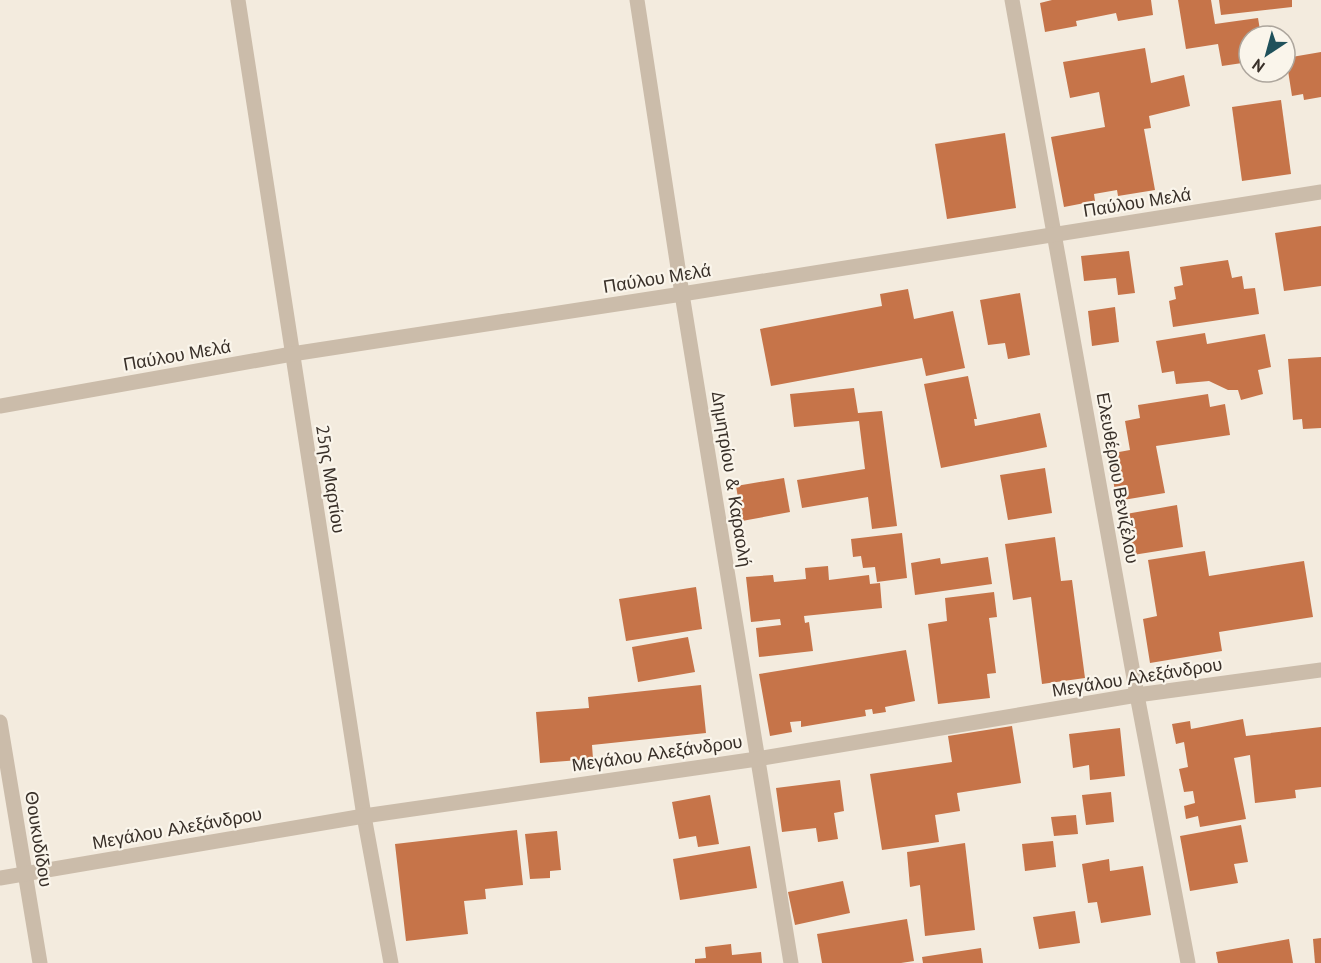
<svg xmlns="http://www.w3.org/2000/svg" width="1321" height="963" viewBox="0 0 1321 963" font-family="'PT Sans',sans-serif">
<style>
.building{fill:#c67449}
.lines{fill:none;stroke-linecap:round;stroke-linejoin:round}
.minor{stroke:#cbbcaa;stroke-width:15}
.labels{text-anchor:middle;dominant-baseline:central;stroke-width:4.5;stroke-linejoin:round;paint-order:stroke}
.street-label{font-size:18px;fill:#393029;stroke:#faf5eb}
</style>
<rect width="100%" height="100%" fill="#f3ebde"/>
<g class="building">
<polygon points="1052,0 1151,0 1153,15 1118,21 1116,13 1076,21 1077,26 1045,32 1040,3"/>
<polygon points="1178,0 1211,0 1215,24 1258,18 1261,36 1249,36 1249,62 1222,66 1218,44 1186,49"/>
<polygon points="1219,0 1292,0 1292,7 1221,15"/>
<polygon points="1145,48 1151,83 1184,75 1190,106 1149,116 1151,128 1144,129 1155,190 1118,196 1117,190 1094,194 1095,201 1064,207 1051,137 1105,127 1099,92 1070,98 1063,62"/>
<polygon points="1321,52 1321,97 1304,100 1303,94 1292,96 1286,58"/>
<polygon points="1281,100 1291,174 1242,181 1232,107"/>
<polygon points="1005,133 1016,208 947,219 935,144"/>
<polygon points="1321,226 1321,286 1284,291 1275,233"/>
<polygon points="1129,251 1135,293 1118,295 1116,278 1084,281 1081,256"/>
<polygon points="1228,260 1232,278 1242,276 1244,289 1255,288 1259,314 1173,327 1169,301 1176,299 1174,287 1183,285 1180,267"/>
<polygon points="908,289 914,319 953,311 965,368 926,376 922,358 771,386 760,329 882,306 880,294"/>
<polygon points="1020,293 1030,355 1008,359 1005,343 988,345 980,300"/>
<polygon points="1115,307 1119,342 1092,346 1088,311"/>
<polygon points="1205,333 1207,344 1265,334 1271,367 1258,370 1263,394 1241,400 1238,390 1228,390 1209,381 1176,384 1174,371 1162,373 1156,341"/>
<polygon points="1321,357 1321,428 1303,429 1302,419 1293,420 1288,359"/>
<polygon points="968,376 977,419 974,419 975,426 1040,413 1047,447 941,468 924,384"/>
<polygon points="854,388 858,413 882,411 897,526 872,529 868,497 802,508 797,480 865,469 859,421 794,427 790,394"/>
<polygon points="1208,394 1210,407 1225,404 1230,435 1156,446 1165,493 1117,501 1108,454 1130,450 1125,421 1140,418 1138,405"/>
<polygon points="1045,468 1052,513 1008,520 1000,475"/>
<polygon points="784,478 790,512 742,521 736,486"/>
<polygon points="1177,505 1183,547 1133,555 1126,514"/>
<polygon points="902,533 907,578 877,582 875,567 863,568 861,556 853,557 851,539"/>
<polygon points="1055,537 1061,581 1072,580 1085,678 1042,684 1031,597 1013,600 1005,544"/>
<polygon points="1205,551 1209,576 1304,561 1313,617 1219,632 1222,651 1150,663 1143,619 1157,616 1148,560"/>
<polygon points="988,557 992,584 915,595 911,563 940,558 941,564"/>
<polygon points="828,566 829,580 869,575 870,584 880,583 882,608 804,616 805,623 809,622 813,651 759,657 756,628 781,625 780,619 751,622 746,577 773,575 774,582 806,579 805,568"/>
<polygon points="696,587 702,629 626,641 619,599"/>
<polygon points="994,592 997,617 989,618 996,673 987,674 990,698 938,704 928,624 947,621 945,598"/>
<polygon points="688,637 695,672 638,682 632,647"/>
<polygon points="906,650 915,701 885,707 886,712 873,714 872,709 865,710 866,716 801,727 801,721 790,722 792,732 770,736 759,674"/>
<polygon points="701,685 706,733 592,745 593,759 540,763 536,712 589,708 588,697"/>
<polygon points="1243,719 1246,736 1321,727 1321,787 1295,790 1296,798 1255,803 1250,755 1234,758 1246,819 1200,827 1198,816 1186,819 1184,806 1195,803 1193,791 1184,792 1179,769 1188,767 1184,742 1176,744 1172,724 1190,721 1191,729"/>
<polygon points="1012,726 1021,783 957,793 960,811 935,815 939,842 882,850 870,774 952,762 948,736"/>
<polygon points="1120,728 1125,776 1090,780 1089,765 1073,768 1069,734"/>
<polygon points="840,780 844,811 834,813 838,839 818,842 816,828 782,832 776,788"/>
<polygon points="1111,792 1114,822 1086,825 1082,795"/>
<polygon points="710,795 719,844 698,847 696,836 679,839 672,802"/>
<polygon points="1076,815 1078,834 1054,836 1051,817"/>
<polygon points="1241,825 1248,862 1234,864 1238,883 1190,891 1180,836"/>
<polygon points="517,830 523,885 485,889 486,899 464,901 468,934 406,941 395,844"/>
<polygon points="557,831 561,870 550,871 550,878 530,879 525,834"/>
<polygon points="1053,841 1056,867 1025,871 1022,844"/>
<polygon points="965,843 975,930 925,936 920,885 910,887 907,852"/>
<polygon points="750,846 757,888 680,900 673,859"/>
<polygon points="1109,859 1110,871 1143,866 1151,915 1101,923 1097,902 1088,903 1082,864"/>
<polygon points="843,881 850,913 795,925 788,892"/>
<polygon points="1075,911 1080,943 1039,949 1033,917"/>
<polygon points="907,919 914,961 901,963 822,963 817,934"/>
<polygon points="1321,938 1321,963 1315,963 1313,939"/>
<polygon points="1289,939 1293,963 1218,963 1216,952"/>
<polygon points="731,944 732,955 761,952 762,963 695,963 695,959 706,958 705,947"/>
<polygon points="981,948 983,963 923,963 922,957"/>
</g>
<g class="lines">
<g class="minor">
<polyline points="238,0 364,816 391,963"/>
<polyline points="637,0 682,294 791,963"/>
<polyline points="1012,0 1137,695 1188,963"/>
<polyline points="0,406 292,354 682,294 1321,192"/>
<polyline points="0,722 40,963"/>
<polyline points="0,878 364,816 757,759 1137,695 1321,670"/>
</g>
</g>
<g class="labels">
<g class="street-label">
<text transform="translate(1137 202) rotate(-9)">Παύλου Μελά</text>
<text transform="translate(657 278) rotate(-9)">Παύλου Μελά</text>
<text transform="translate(177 355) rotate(-10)">Παύλου Μελά</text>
<text transform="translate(1118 478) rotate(80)">Ελευθέριου Βενιζέλου</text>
<text transform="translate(331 479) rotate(81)">25ης Μαρτίου</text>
<text transform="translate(732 479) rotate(81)">Δημητρίου &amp; Καραολή</text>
<text transform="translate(1137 677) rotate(-9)">Μεγάλου Αλεξάνδρου</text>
<text transform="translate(657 753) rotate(-8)">Μεγάλου Αλεξάνδρου</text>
<text transform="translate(177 828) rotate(-10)">Μεγάλου Αλεξάνδρου</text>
<text transform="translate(39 839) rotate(81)">Θουκυδίδου</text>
</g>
</g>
<g transform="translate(1267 54) rotate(216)"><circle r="28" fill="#faf5eb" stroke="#ada69d" stroke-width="1.5"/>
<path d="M0-4.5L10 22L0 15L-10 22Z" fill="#1f515b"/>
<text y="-9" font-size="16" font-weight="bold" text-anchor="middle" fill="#393029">N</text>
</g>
</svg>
